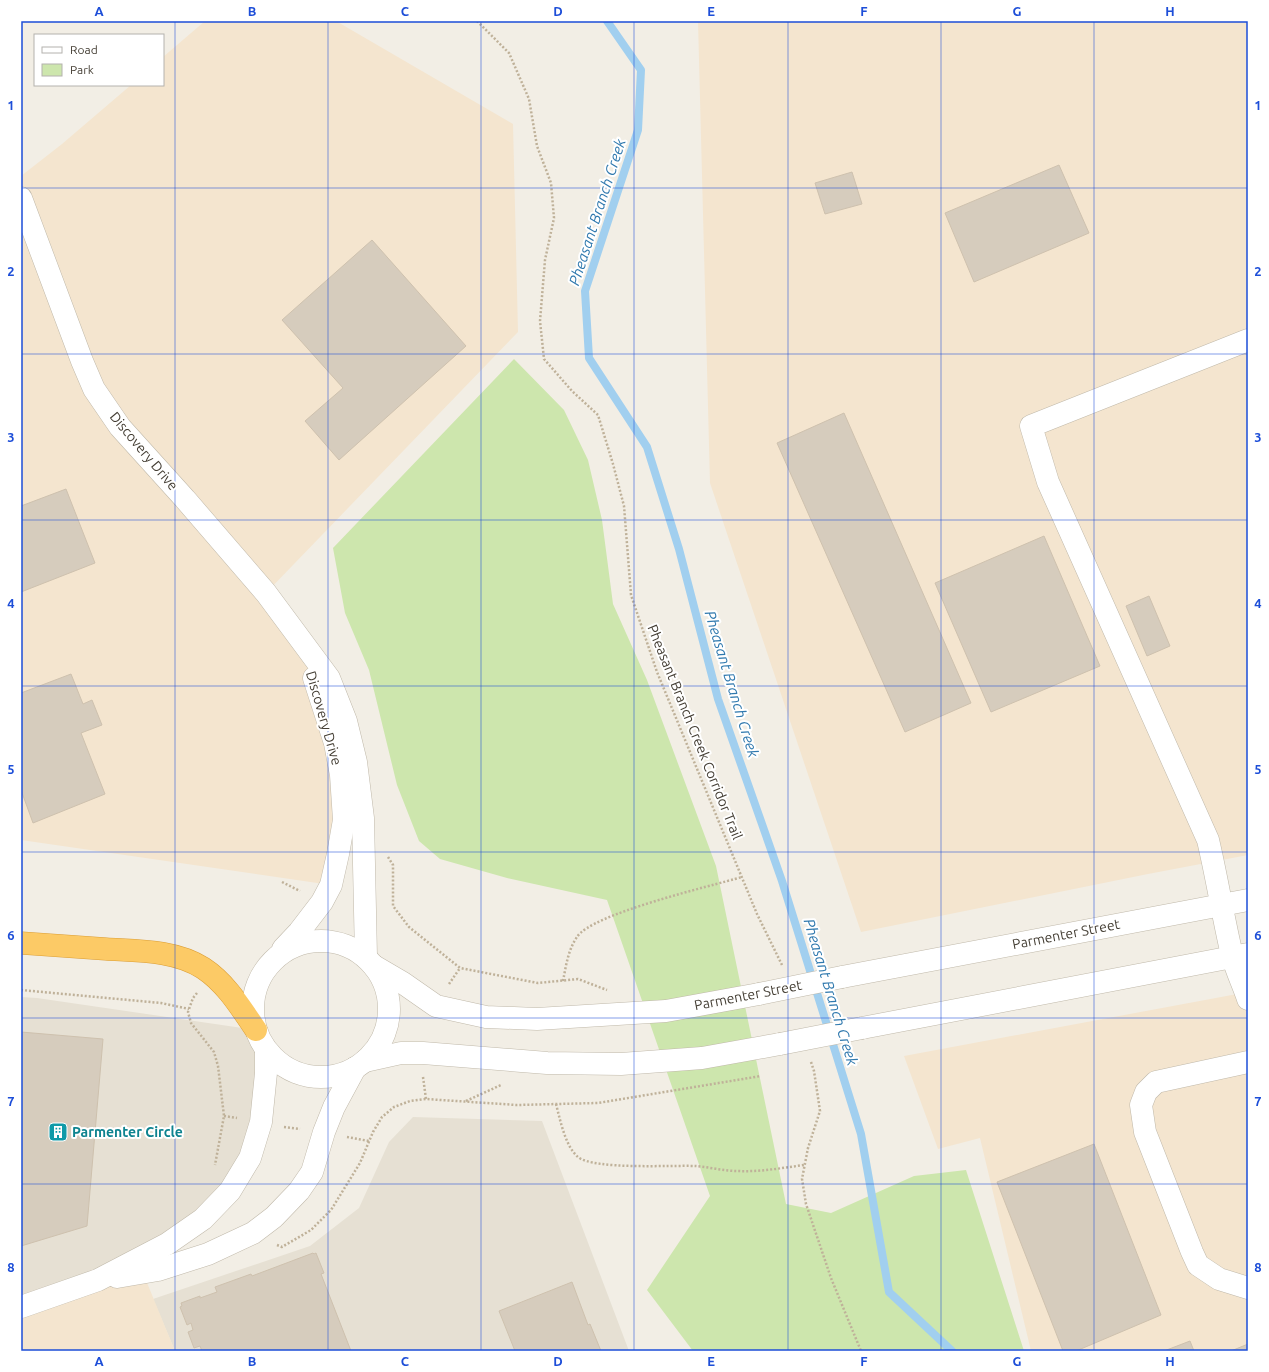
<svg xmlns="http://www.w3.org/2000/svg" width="1269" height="1372" viewBox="0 0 1269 1372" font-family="Ubuntu,sans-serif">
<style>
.residential{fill:#e6e0d3}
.commercial{fill:#f4e5cf}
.green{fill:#cde6ad}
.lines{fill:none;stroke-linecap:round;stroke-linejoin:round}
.stream{stroke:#a1cfef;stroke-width:8}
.building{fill:#d6ccbd;stroke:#cec1ae}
.minor-casing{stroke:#c0b9aa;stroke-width:23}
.highway-casing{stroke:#db9e36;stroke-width:23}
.path{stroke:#bfb199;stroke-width:2.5;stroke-dasharray:2 2;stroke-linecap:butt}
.minor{stroke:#fff;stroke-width:22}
.highway{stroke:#fcca66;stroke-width:22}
.minor-bridge-casing{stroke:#c0b9aa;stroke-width:23;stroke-linecap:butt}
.minor-bridge{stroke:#fff;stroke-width:22}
.grid{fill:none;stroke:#1d4ed8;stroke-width:1;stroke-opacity:0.55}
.labels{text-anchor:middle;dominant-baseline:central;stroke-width:4;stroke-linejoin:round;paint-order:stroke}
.street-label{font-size:14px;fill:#443e34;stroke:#fff}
.culture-label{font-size:14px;font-weight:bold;fill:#0d838f;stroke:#fff;text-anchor:start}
.water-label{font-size:15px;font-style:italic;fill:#3079ae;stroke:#fff}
.neatline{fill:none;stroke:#1d4ed8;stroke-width:1.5}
.grid-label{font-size:13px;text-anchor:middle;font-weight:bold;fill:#1d4ed8}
</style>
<rect width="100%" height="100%" fill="#f2eee5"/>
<g class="residential">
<polygon points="21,997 37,998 256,1030 266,1050 261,1122 203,1219 21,1307"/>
<polygon points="413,1117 542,1121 629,1351 175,1351 153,1299 310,1246 359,1208 389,1142"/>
</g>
<g class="commercial">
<polygon points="205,21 336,21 513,124 518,332 266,593 296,632 319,690 341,775 331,885 21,840 21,176 62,144 131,85 163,85 163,57"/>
<polygon points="698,21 1248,21 1248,855 1148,874 861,932 710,483"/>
<polygon points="1248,992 1248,1351 1031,1351 980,1138 938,1149 904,1056"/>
<polygon points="143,1273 175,1351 21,1351 21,1307"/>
</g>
<polygon class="green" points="514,359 564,410 588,460 602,520 613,604 647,680 716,866 786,1204 831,1213 914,1176 966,1170 1024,1351 693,1351 647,1290 710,1196 607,900 507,878 440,859 419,841 397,785 369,670 345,613 333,548"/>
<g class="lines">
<polyline class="stream" points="607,21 641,70 638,130 585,291 589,358 647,447 679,549 718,699 782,881 861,1134 889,1292 952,1351"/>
</g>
<g class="building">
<polygon points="1059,165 1089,233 974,282 945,213"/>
<polygon points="852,172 862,204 825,214 815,183"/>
<polygon points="372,240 466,346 339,460 305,421 343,388 282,320"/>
<polygon points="844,413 971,703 905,732 777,443"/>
<polygon points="66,489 95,563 21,592 21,506"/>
<polygon points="1044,536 1100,666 991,712 935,583"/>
<polygon points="1149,596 1170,646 1147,656 1126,606"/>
<polygon points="71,674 83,704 92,700 102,725 81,733 105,794 33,823 21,790 21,693"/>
<polygon points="21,1032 103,1039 87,1226 21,1246"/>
<polygon points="1094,1144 1161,1315 1076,1351 1063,1351 997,1182"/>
<polygon points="313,1253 314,1254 316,1253 324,1273 321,1274 351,1351 202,1351 200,1346 194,1348 188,1332 193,1330 191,1323 187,1325 180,1307 182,1306 181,1303 200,1296 200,1298 217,1292 215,1287 251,1274 252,1276"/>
<polygon points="572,1282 588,1325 590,1324 601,1351 515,1351 499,1311"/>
<polygon points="1190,1341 1194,1351 1164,1351"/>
<polygon points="1248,1344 1248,1351 1231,1351"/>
</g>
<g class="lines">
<defs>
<g id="minor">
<polyline points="21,198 82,361 94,389 120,427 185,499 266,593 329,678 346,721 356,762 363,818 366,957"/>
<path d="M 1248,340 L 1031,426 L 1048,482 L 1208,840 C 1217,878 1223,917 1232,955 C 1236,970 1243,984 1248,999"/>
<circle cx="321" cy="1009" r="68"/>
<polyline points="283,949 299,932 322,902 331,885 338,854 344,820 341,775 335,743 314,678"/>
<polyline points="374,966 403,983 436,1006 486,1017 537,1019 666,1011 759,994"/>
<polyline points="842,977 1248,900"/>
<polyline points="862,1028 1248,954"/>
<polyline points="365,1061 401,1053 423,1053 547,1063 621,1064 702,1058 780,1044"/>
<polyline points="1248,1062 1156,1082 1146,1092 1141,1105 1145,1132 1192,1252 1198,1265 1219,1279 1248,1288"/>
<polyline points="117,1277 158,1270 208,1254 253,1233 274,1217 299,1191 312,1172 324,1132 334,1107 355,1068"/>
<polyline points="21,1307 98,1280 167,1244 203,1219 230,1191 250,1158 261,1122 266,1073 266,1050"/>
</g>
<path id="highway" d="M 21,943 C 49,945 78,947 106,949 C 138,951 175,950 203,968 C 226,983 241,1008 256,1030"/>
</defs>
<use href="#minor" class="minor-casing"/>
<use href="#highway" class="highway-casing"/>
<g class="path">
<polyline points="477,21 509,53 529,99 537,146 551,183 554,218 545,260 540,321 544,359 572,391 598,415 613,464 624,506 631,595 657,672 757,914 782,965"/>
<polyline points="388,857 393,865 393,906 409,927 460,968 538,983 578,979 607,990"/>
<polyline points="282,882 300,891"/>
<path d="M 563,981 C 566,966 568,950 577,937 C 591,914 711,886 742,877"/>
<polyline points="449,984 460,968"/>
<polyline points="21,990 161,1003 189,1009"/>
<polyline points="197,993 193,998 188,1012 191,1023 214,1052 218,1066 224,1116 215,1165"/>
<polyline points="811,1062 814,1071 820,1111 808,1148 802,1179 806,1204 831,1278 861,1351"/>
<polyline points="423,1077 426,1099"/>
<polyline points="466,1101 501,1085"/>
<path d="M 556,1104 C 560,1119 565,1146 578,1157 C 594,1170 671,1165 695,1166 C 709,1167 724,1171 738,1171 C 760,1172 782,1168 804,1165"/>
<polyline points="224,1116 237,1118"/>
<polyline points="284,1127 300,1129"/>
<polyline points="347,1137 369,1141"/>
<polyline points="277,1245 282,1247 311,1230 331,1210 360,1163 373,1132 382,1117 394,1107 410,1101 426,1099 517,1105 598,1103 761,1076"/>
</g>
<use href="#minor" class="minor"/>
<use href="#highway" class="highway"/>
<defs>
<g id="minor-bridge">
<polyline points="759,994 842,977"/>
<polyline points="780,1044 862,1028"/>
</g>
</defs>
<use href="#minor-bridge" class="minor-bridge-casing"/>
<use href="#minor-bridge" class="minor-bridge"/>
</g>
<path class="grid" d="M 175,21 L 175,1351M 328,21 L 328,1351M 481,21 L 481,1351M 634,21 L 634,1351M 788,21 L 788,1351M 941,21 L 941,1351M 1094,21 L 1094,1351M 21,188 L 1248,188M 21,354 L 1248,354M 21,520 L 1248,520M 21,686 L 1248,686M 21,852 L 1248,852M 21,1018 L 1248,1018M 21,1184 L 1248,1184"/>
<defs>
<symbol id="building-square" viewBox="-11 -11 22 22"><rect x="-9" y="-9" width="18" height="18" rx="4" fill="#0f9aa8" stroke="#fff"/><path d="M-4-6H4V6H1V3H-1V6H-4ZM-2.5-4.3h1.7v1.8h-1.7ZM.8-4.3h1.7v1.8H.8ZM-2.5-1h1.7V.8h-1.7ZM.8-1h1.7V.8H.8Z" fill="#fff"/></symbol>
</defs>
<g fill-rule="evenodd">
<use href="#building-square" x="47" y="1121" width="22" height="22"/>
</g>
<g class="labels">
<g class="street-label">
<text transform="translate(144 451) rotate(50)">Discovery Drive</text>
<text transform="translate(324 718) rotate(74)">Discovery Drive</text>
<text transform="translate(695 732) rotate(68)">Pheasant Branch Creek Corridor Trail</text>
<text transform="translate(1066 934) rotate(-11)">Parmenter Street</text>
<text transform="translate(748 995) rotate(-11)">Parmenter Street</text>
</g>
<g class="culture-label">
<text x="72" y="1132">Parmenter Circle</text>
</g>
<g class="water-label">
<text transform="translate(597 212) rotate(-72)">Pheasant Branch Creek</text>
<text transform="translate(732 684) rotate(73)">Pheasant Branch Creek</text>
<text transform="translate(831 992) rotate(73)">Pheasant Branch Creek</text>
</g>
</g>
<rect width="1269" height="1372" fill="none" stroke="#ffffff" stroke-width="44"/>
<rect x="34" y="34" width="130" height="52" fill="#ffffff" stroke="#b4b2ae"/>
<rect x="42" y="47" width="20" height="6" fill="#ffffff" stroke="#b4b2ae"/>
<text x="70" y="54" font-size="12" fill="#443e34">Road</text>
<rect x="42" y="64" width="20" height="12" fill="#cde6ad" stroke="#b4b2ae"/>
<text x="70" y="74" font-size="12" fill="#443e34">Park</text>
<rect x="22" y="22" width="1225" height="1328" class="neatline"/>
<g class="grid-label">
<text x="99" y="16">A</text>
<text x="252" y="16">B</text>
<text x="405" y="16">C</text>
<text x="558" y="16">D</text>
<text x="711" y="16">E</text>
<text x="864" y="16">F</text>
<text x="1017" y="16">G</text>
<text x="1170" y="16">H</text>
<text x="11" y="110">1</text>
<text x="1258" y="110">1</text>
<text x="11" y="276">2</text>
<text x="1258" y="276">2</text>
<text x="11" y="442">3</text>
<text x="1258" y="442">3</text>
<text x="11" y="608">4</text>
<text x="1258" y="608">4</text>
<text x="11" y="774">5</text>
<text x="1258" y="774">5</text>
<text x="11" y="940">6</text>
<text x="1258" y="940">6</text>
<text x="11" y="1106">7</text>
<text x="1258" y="1106">7</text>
<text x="11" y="1272">8</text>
<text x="1258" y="1272">8</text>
<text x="99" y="1366">A</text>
<text x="252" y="1366">B</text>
<text x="405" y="1366">C</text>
<text x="558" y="1366">D</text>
<text x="711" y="1366">E</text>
<text x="864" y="1366">F</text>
<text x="1017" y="1366">G</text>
<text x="1170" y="1366">H</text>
</g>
</svg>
